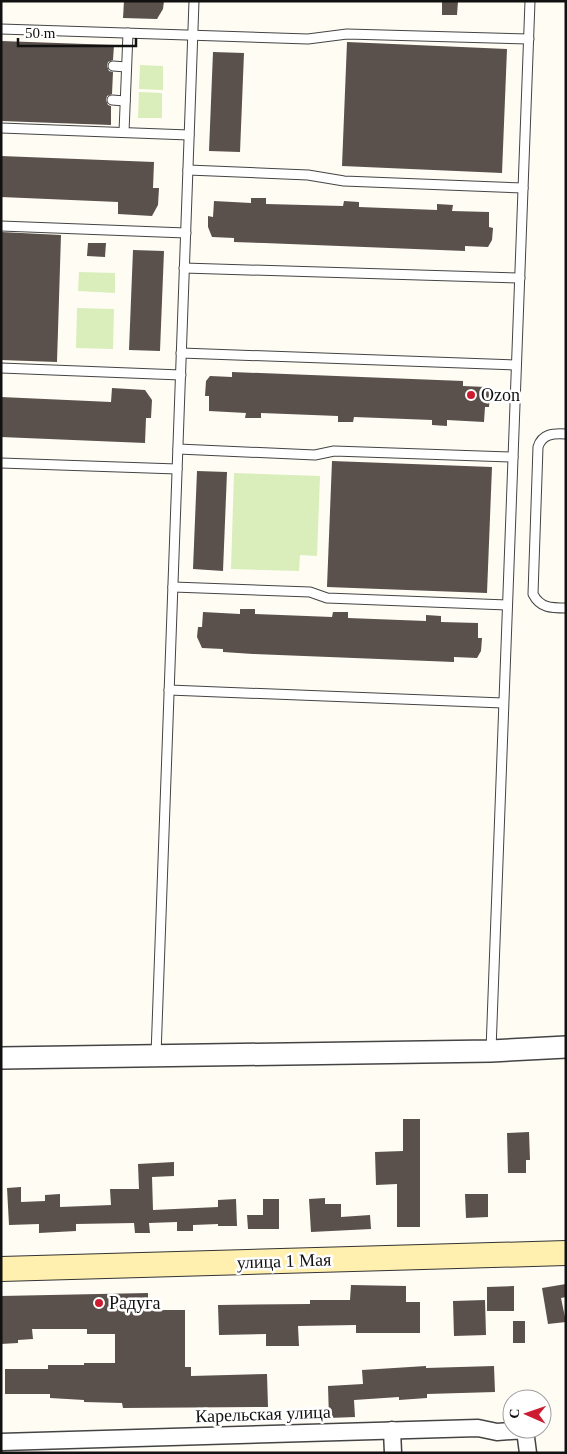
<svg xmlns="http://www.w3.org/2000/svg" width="567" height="1454" viewBox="0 0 567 1454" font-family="'Times New Roman',serif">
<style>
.green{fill:#d9eeba}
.building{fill:#5a504c}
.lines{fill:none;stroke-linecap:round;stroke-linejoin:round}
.service-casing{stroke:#444;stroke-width:11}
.minor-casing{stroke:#444;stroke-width:19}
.tertiary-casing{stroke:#444;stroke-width:24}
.secondary-casing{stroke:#333;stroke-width:26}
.service{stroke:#fff;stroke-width:9}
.minor{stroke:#fff;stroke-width:16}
.tertiary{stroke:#fff;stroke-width:21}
.secondary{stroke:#fff0af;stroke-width:24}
.poi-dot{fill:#cd1c32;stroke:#fff;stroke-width:2}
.labels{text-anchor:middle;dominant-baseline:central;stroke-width:5;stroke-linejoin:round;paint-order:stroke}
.poi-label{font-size:18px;fill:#111;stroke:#fff;text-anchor:start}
.street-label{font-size:18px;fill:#111;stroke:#fff}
</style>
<rect width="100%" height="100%" fill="#fffcf4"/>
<g class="green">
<polygon points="140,65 163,66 163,90 139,89"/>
<polygon points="139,92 162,93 162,118 138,118"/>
<polygon points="79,272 115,273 115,293 78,291"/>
<polygon points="77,308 114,309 113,349 76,348"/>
<polygon points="234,473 320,476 317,556 300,555 299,571 231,569"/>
</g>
<g class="building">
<polygon points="124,1 164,1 163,9 157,19 123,18"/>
<polygon points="442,1 458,1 457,15 442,15"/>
<polygon points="1,41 114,45 113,60 108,62 107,66 109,71 113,72 112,94 107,96 106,100 108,105 111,106 111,125 1,121"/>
<polygon points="347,42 507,49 502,173 342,166"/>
<polygon points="213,52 244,53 240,152 209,151"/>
<polygon points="1,156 154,162 153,188 159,188 158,205 152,216 118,214 118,202 1,197"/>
<polygon points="251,198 266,198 266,204 343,206 344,201 359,202 359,207 437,210 437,204 453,205 452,211 489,212 489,227 493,228 492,240 488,247 465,246 465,251 264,243 234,242 234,238 212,237 208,227 208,216 213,217 214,201 251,203"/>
<polygon points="1,232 61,235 57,362 1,360"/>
<polygon points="88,243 106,243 105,257 87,256"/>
<polygon points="133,250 164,251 160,351 129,350"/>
<polygon points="232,372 463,381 463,386 486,387 490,394 489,407 485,407 484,422 447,420 447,426 432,425 432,420 354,417 353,422 338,422 338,416 261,413 261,418 245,418 246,413 209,411 209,396 205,396 206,381 210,376 232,377"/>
<polygon points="112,388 145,390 152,400 151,418 146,418 145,443 1,437 1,397 111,402"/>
<polygon points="332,461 492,467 487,593 327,587"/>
<polygon points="197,471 227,472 223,571 193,569"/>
<polygon points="240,609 255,609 255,614 332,617 333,612 348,612 348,618 426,621 426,615 441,616 441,622 478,623 478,638 482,638 481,651 477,658 454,657 454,662 253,654 223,652 223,649 202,648 197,637 198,627 202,627 203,612 240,614"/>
<polygon points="403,1119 420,1119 420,1227 397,1227 397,1184 376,1185 375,1152 403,1151"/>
<polygon points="529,1132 530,1160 526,1160 526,1173 508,1173 507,1133"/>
<polygon points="174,1162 174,1176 152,1177 153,1210 218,1207 218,1200 236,1199 237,1226 218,1226 218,1224 193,1225 193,1231 177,1231 177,1222 149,1223 150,1233 135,1233 134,1223 76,1224 76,1231 39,1233 39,1224 9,1225 7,1188 21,1187 21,1202 45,1201 45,1195 60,1194 60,1207 111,1205 110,1189 139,1189 138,1164"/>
<polygon points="465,1194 488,1194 488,1217 466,1218"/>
<polygon points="325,1198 325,1204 341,1204 341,1217 370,1215 371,1229 311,1232 309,1199"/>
<polygon points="263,1199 279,1199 279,1229 248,1229 247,1215 263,1215"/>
<polygon points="566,1284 566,1297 561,1298 566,1322 548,1324 542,1288"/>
<polygon points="351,1285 406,1286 406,1302 420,1302 420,1333 356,1333 356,1325 298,1326 299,1346 266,1346 266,1334 219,1335 218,1305 310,1304 310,1300 350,1300"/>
<polygon points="514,1286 514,1311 487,1311 487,1287"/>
<polygon points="148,1293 148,1310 185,1310 185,1367 191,1367 191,1376 267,1374 268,1407 123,1408 122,1403 84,1402 84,1400 50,1398 50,1394 5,1394 5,1369 48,1369 48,1365 84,1365 84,1363 115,1363 115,1334 87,1334 87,1329 32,1329 33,1339 18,1340 18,1343 1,1344 1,1296"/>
<polygon points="485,1300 486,1335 454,1336 453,1301"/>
<rect x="513" y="1321" width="12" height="22"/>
<polygon points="426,1366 426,1368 494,1366 495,1392 427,1394 427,1398 399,1400 399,1397 354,1400 355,1417 329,1418 328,1386 363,1384 362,1370"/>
</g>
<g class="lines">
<defs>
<g id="service">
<polyline points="1,29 308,39 347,34 529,39"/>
<polyline points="113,66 126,67"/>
<polyline points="112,100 125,101"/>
<polyline points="1,128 189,135"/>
<polyline points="124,132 128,33"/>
<polyline points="188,170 308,175 344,181 523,188"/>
<polyline points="1,226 186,233"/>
<polyline points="184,268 520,278"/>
<polyline points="181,353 516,365"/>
<polyline points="1,368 181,375"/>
<path d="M 566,434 C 553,433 542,434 538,447 L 533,594 C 540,608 551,608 566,608"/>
<polyline points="178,449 315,455 334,451 513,457"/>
<polyline points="1,463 177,469"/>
<polyline points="173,587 310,592 327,598 507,605"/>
<polyline points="169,690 503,703"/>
<polyline points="491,1050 530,1"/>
<polyline points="156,1055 194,1"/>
</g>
<g id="minor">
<polyline points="392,1430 393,1453"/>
<polyline points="1,1442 478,1428 497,1432 525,1430 528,1453"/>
</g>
<polyline id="tertiary" points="1,1058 491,1051 566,1047"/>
<polyline id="secondary" points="1,1269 566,1253"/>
</defs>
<use href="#service" class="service-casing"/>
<use href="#minor" class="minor-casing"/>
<use href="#tertiary" class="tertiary-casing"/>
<use href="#secondary" class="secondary-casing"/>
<use href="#service" class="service"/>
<use href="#minor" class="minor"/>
<use href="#tertiary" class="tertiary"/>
<use href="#secondary" class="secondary"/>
</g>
<g class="poi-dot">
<circle cx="471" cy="395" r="5"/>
<circle cx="99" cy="1303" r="5"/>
</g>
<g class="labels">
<g class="poi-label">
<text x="481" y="395">Ozon</text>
<text x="109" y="1303">Радуга</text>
</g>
<g class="street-label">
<text transform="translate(284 1261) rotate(-2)">улица 1 Мая</text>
<text transform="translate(263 1414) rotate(-2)">Карельская улица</text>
</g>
</g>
<rect width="567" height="1454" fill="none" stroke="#111111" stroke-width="5"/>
<g transform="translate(527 1414) rotate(272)"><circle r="24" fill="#ffffff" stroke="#a0a0a0"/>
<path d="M0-4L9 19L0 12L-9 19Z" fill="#cd1c32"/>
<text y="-8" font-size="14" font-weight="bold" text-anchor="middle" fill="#111111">С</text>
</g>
<path d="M18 38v8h118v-8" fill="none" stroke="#111111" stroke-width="2.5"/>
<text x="25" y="38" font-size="15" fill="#111111" stroke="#ffffff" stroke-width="4" paint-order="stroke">50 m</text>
</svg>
